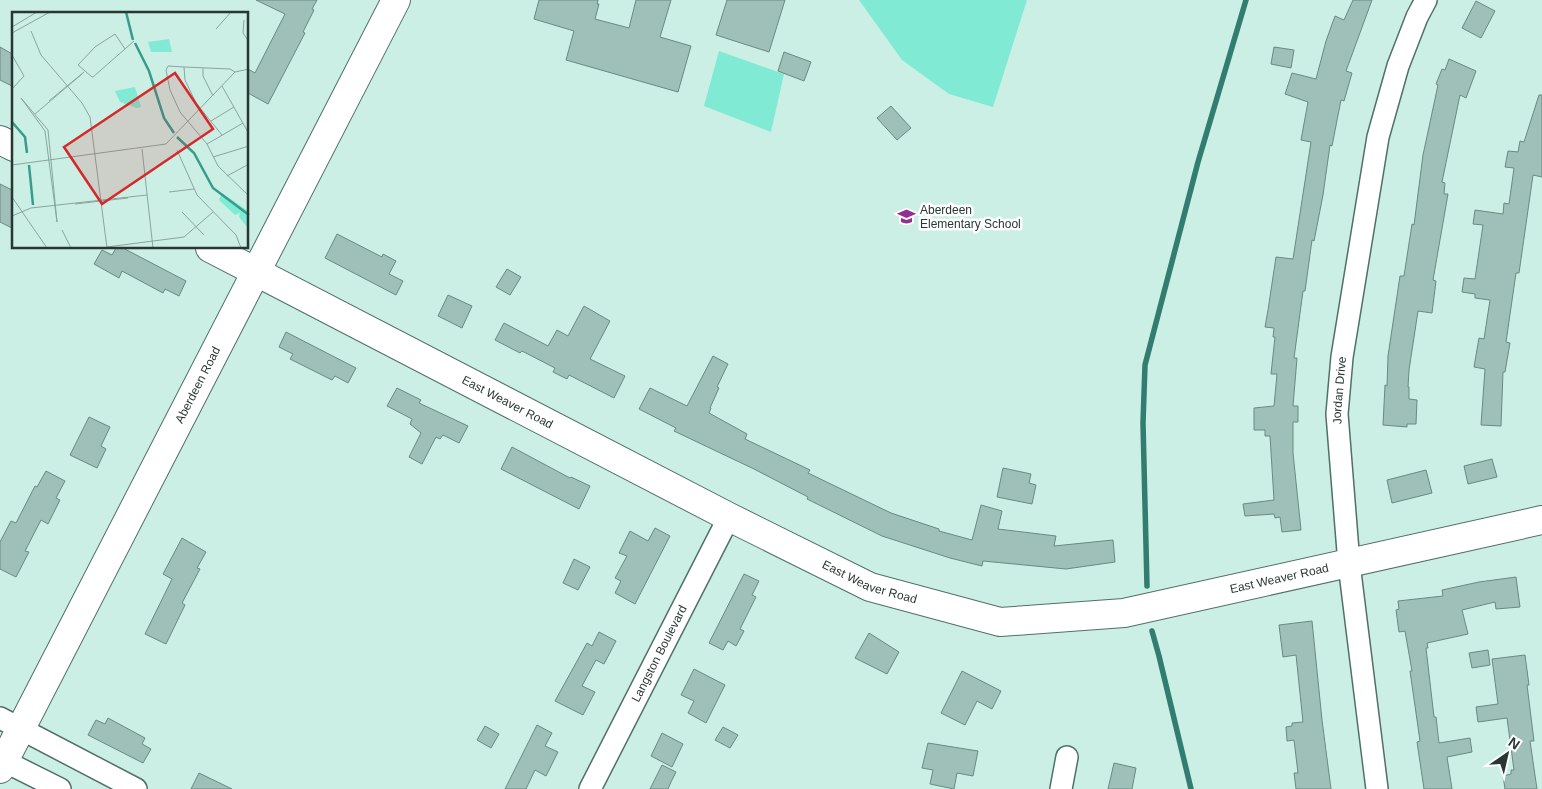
<svg xmlns="http://www.w3.org/2000/svg" width="1542" height="789" viewBox="0 0 1542 789" font-family="Helvetica,sans-serif">
<style>
.green{fill:#81ead4}
.lines{fill:none;stroke-linecap:round;stroke-linejoin:round}
.stream{stroke:#317e70;stroke-width:5.5}
.building{fill:#9ec0b8;stroke:#698a82}
.minor-casing{stroke:#507069;stroke-width:24}
.tertiary-casing{stroke:#507069;stroke-width:30}
.secondary-casing{stroke:#507069;stroke-width:30}
.minor{stroke:#fff;stroke-width:21}
.tertiary{stroke:#fff;stroke-width:28}
.secondary{stroke:#fff;stroke-width:28}
.labels{text-anchor:middle;dominant-baseline:central;stroke-width:5;stroke-linejoin:round;paint-order:stroke}
.poi-label{font-size:12px;fill:#293733;stroke:#fff;text-anchor:start}
.street-label{font-size:12px;fill:#293733;stroke:#fff}
.inset-river{fill:none;stroke:#359d8a;stroke-width:2.5}
.inset-road{fill:none;stroke:#8aa59e;stroke-width:1}
.view{fill:#d62828;fill-opacity:0.15;stroke:#d62828;stroke-width:2.5}
.inset-edge{fill:none;stroke:#293733;stroke-width:2.5}
</style>
<rect width="100%" height="100%" fill="#cbeee5"/>
<g class="green">
<polygon points="859,0 1027,0 993,107 949,94 902,60"/>
<polygon points="719,51 784,74 771,132 704,106"/>
</g>
<g class="lines">
<g class="stream">
<polyline points="1147,586 1143,423 1145,365 1198,162 1246,0"/>
<polyline points="1152,631 1159,656 1191,789"/>
</g>
</g>
<g class="building">
<polygon points="256,0 317,0 312,9 314,10 303,32 305,33 268,104 248,93 248,69 255,73 285,14"/>
<polygon points="539,0 598,0 597,4 599,4 595,19 629,28 636,0 671,0 660,37 691,46 678,92 566,60 574,31 534,19"/>
<polygon points="727,0 785,0 769,52 716,35"/>
<polygon points="1353,0 1372,0 1346,71 1352,73 1344,101 1341,100 1332,146 1330,145 1323,195 1314,241 1312,240 1305,291 1303,291 1294,358 1297,358 1293,406 1298,406 1298,422 1293,422 1293,453 1301,530 1282,532 1280,517 1275,518 1274,514 1245,516 1243,504 1274,500 1270,436 1265,436 1265,430 1254,430 1254,408 1274,406 1277,374 1271,374 1275,337 1273,337 1274,328 1265,327 1268,310 1276,257 1293,259 1311,142 1301,140 1308,102 1285,94 1292,73 1316,79 1326,41 1335,16 1344,20"/>
<polygon points="1476,1 1495,11 1481,38 1462,28"/>
<polygon points="0,47 14,55 14,87 0,80"/>
<polygon points="1274,47 1294,50 1291,68 1271,64"/>
<polygon points="784,52 811,62 804,81 778,71"/>
<polygon points="1449,59 1476,71 1466,98 1460,95 1442,182 1445,183 1444,194 1448,194 1433,280 1436,281 1432,313 1418,311 1409,370 1408,387 1409,387 1409,399 1417,400 1416,424 1407,424 1407,427 1383,425 1385,385 1387,386 1388,356 1400,276 1404,276 1412,224 1414,225 1423,155 1438,85 1436,84 1442,69 1445,70"/>
<polygon points="1539,95 1542,95 1542,177 1533,175 1519,273 1516,273 1506,342 1510,343 1505,372 1503,372 1501,426 1481,425 1485,369 1474,367 1479,338 1484,339 1490,300 1475,298 1475,294 1462,292 1464,278 1475,279 1483,225 1473,224 1475,210 1503,214 1504,203 1509,204 1514,168 1505,167 1508,151 1518,152 1520,141 1524,142"/>
<polygon points="891,106 911,128 897,140 877,118"/>
<polygon points="0,184 14,191 14,229 0,222"/>
<polygon points="337,234 382,257 383,254 396,261 389,274 403,281 396,295 325,258"/>
<polygon points="116,248 123,248 186,281 179,296 165,289 163,293 122,271 119,278 94,264 102,250 112,255"/>
<polygon points="507,269 521,277 510,295 496,287"/>
<polygon points="448,295 472,306 462,328 438,316"/>
<polygon points="584,306 610,321 590,359 625,376 614,398 569,375 567,379 553,372 555,368 522,351 520,353 495,340 504,323 548,346 557,330 568,336"/>
<polygon points="286,332 356,368 348,383 335,376 332,380 290,359 293,354 279,347"/>
<polygon points="713,356 728,364 717,387 719,388 710,408 711,408 709,413 747,434 745,439 810,470 808,473 891,513 939,529 939,531 972,540 981,505 1002,511 998,529 1056,536 1054,546 1113,540 1115,562 1066,569 983,561 982,566 950,558 882,536 807,499 808,497 754,469 674,431 676,428 639,409 650,388 687,406"/>
<polygon points="397,388 421,400 419,403 468,426 459,443 443,435 440,439 436,437 422,464 409,457 421,433 410,424 412,419 387,406"/>
<polygon points="89,417 110,427 101,446 106,449 97,468 70,455"/>
<polygon points="512,447 570,478 571,477 590,486 579,509 501,469"/>
<polygon points="1492,459 1497,477 1468,484 1464,466"/>
<polygon points="1003,468 1031,474 1029,483 1036,485 1032,504 997,497"/>
<polygon points="1426,470 1432,493 1392,503 1387,480"/>
<polygon points="46,471 65,481 56,498 60,500 48,524 41,520 25,551 29,552 16,577 0,569 0,542 11,521 16,523 35,486 37,487"/>
<polygon points="655,528 670,536 635,604 615,593 621,581 615,578 627,556 619,553 630,531 648,541"/>
<polygon points="182,538 206,552 197,568 200,569 182,603 185,605 166,644 145,634 172,579 163,574"/>
<polygon points="574,559 590,567 578,590 563,583"/>
<polygon points="744,574 759,581 752,595 756,597 740,629 744,631 736,646 728,641 723,650 709,643"/>
<polygon points="1516,577 1520,607 1496,609 1495,602 1462,610 1468,634 1427,643 1428,648 1426,648 1434,717 1436,717 1439,743 1470,738 1472,752 1447,757 1452,789 1424,789 1417,742 1420,741 1410,671 1412,671 1405,631 1399,632 1396,610 1399,609 1398,601 1443,596 1442,590 1479,582"/>
<polygon points="1312,621 1322,720 1331,789 1296,789 1294,773 1298,773 1294,740 1287,741 1286,727 1292,726 1292,723 1303,722 1296,655 1283,657 1279,625"/>
<polygon points="599,632 616,641 604,664 596,660 582,686 595,692 583,715 555,701 587,643 592,646"/>
<polygon points="869,633 899,652 887,674 855,658"/>
<polygon points="1488,650 1490,665 1472,668 1469,653"/>
<polygon points="1525,655 1529,685 1527,685 1534,741 1530,741 1537,789 1505,789 1503,776 1511,774 1511,770 1514,770 1507,718 1478,722 1476,707 1498,704 1492,659"/>
<polygon points="694,669 725,685 706,723 688,713 694,701 681,695"/>
<polygon points="962,671 1001,691 992,709 977,701 965,725 941,713"/>
<polygon points="108,718 145,738 142,744 151,749 143,763 88,735 96,720 105,724"/>
<polygon points="537,725 552,733 545,746 558,752 546,776 535,770 526,789 505,789"/>
<polygon points="485,726 499,734 491,748 477,740"/>
<polygon points="723,727 738,735 730,748 715,740"/>
<polygon points="662,733 683,744 672,767 651,756"/>
<polygon points="928,743 978,751 973,776 957,773 954,789 930,784 933,770 922,768"/>
<polygon points="1114,763 1136,768 1132,789 1108,789"/>
<polygon points="662,765 676,772 671,782 668,789 650,789"/>
<polygon points="199,773 232,789 191,789"/>
</g>
<g class="lines">
<defs>
<g id="minor">
<polyline points="0,718 136,789"/>
<polyline points="0,759 60,789"/>
<path id="s1" d="M 590,789 L 729,517"/>
<polyline points="1061,789 1067,757"/>
<path id="s2" d="M 1377,789 L 1349,564 L 1337,414 L 1342,357 L 1378,137 L 1398,66 L 1417,17 L 1426,0"/>
</g>
<g id="tertiary">
<polyline points="0,140 14,147"/>
<path id="s3" d="M 210,248 L 729,517 L 870,587 L 1000,622 L 1124,613 L 1542,520"/>
</g>
<g id="secondary">
<path id="s4" d="M 0,769 L 396,0"/>
</g>
</defs>
<use href="#minor" class="minor-casing"/>
<use href="#tertiary" class="tertiary-casing"/>
<use href="#secondary" class="secondary-casing"/>
<use href="#minor" class="minor"/>
<use href="#tertiary" class="tertiary"/>
<use href="#secondary" class="secondary"/>
</g>
<defs>
<symbol id="school-bare" viewBox="-9 -9 18 18"><path d="M0-5L7-2L0 1L-7-2ZM-4 1L0 2.5L4 1V4Q0 6-4 4Z" fill="#952e93" stroke="#fff" stroke-width="2.5" paint-order="stroke"/></symbol>
</defs>
<g fill-rule="evenodd">
<use href="#school-bare" x="894" y="204" width="25" height="25"/>
</g>
<g class="labels">
<g class="poi-label">
<text x="920" y="210">Aberdeen<tspan x="920" dy="14">Elementary School</tspan></text>
</g>
<g class="street-label">
<text stroke="none"><textPath href="#s4" startOffset="432">Aberdeen Road</textPath></text>
<text stroke="none"><textPath href="#s2" startOffset="401">Jordan Drive</textPath></text>
<text stroke="none"><textPath href="#s3" startOffset="335">East Weaver Road</textPath></text>
<text stroke="none"><textPath href="#s3" startOffset="1160">East Weaver Road</textPath></text>
<text stroke="none"><textPath href="#s3" startOffset="740">East Weaver Road</textPath></text>
<text stroke="none"><textPath href="#s1" startOffset="152">Langston Boulevard</textPath></text>
</g>
</g>
<g transform="translate(12 12)">
<rect width="236" height="236" fill="#cbeee5"/>
<path d="M 157,27 L 160,40 L 139,40 L 136,30 ZM 123,75 L 129,95 L 125,96 L 108,90 L 103,79 ZM 210,181 L 236,199 L 236,216 L 227,205 L 228,201 L 223,203 L 207,188 Z" fill="#81ead4"/>
<path class="inset-river" d="M 114,0 L 121,28M 123,31 L 137,59 L 152,106 L 162,121M 0,110 L 13,125 L 15,141M 165,125 L 182,141 L 201,176 L 237,203M 17,153 L 21,193"/>
<path class="inset-road" d="M 232,8 L 231,21 L 237,30M 0,15 L 25,0M 204,17 L 219,0M 19,19 L 29,43 L 70,91 L 78,105 L 95,236M 0,21 L 38,0M 113,37 L 103,22 L 83,35 L 66,53 L 80,65 L 81,65 L 122,29M 0,43 L 12,64 L 0,77M 172,55 L 173,68 L 184,91 L 210,123M 191,56 L 191,64 L 201,84M 223,60 L 218,57 L 172,55 L 156,54 L 154,58 L 158,78 L 168,100 L 195,132 L 206,154 L 237,184M 210,74 L 237,122M 9,86 L 36,118 L 45,210 L 33,119 ZM 37,89 L 72,60M 23,102 L 70,62M 199,109 L 222,95M 195,132 L 231,111M 130,137 L 141,236M 165,138 L 185,183 L 224,223 L 229,236M 201,145 L 237,134M 0,153 L 154,132 L 223,60 L 237,57M 215,164 L 237,152M 157,180 L 182,177M 0,185 L 35,236M 63,192 L 116,186M 170,200 L 192,223M 0,204 L 19,196 L 135,183M 50,218 L 59,236M 95,235 L 172,225 L 201,200"/>
<path class="view" d="M 163,61 L 201,117 L 90,192 L 52,135 Z"/>
<rect width="236" height="236" class="inset-edge"/>
</g>
<g transform="translate(1507 754) rotate(34)" stroke="#ffffff" stroke-width="4" paint-order="stroke">
<path d="M0-4L9 19L0 12L-9 19Z" fill="#293733"/>
<text y="-8" font-size="14" font-weight="bold" text-anchor="middle" fill="#293733">N</text>
</g>
</svg>
